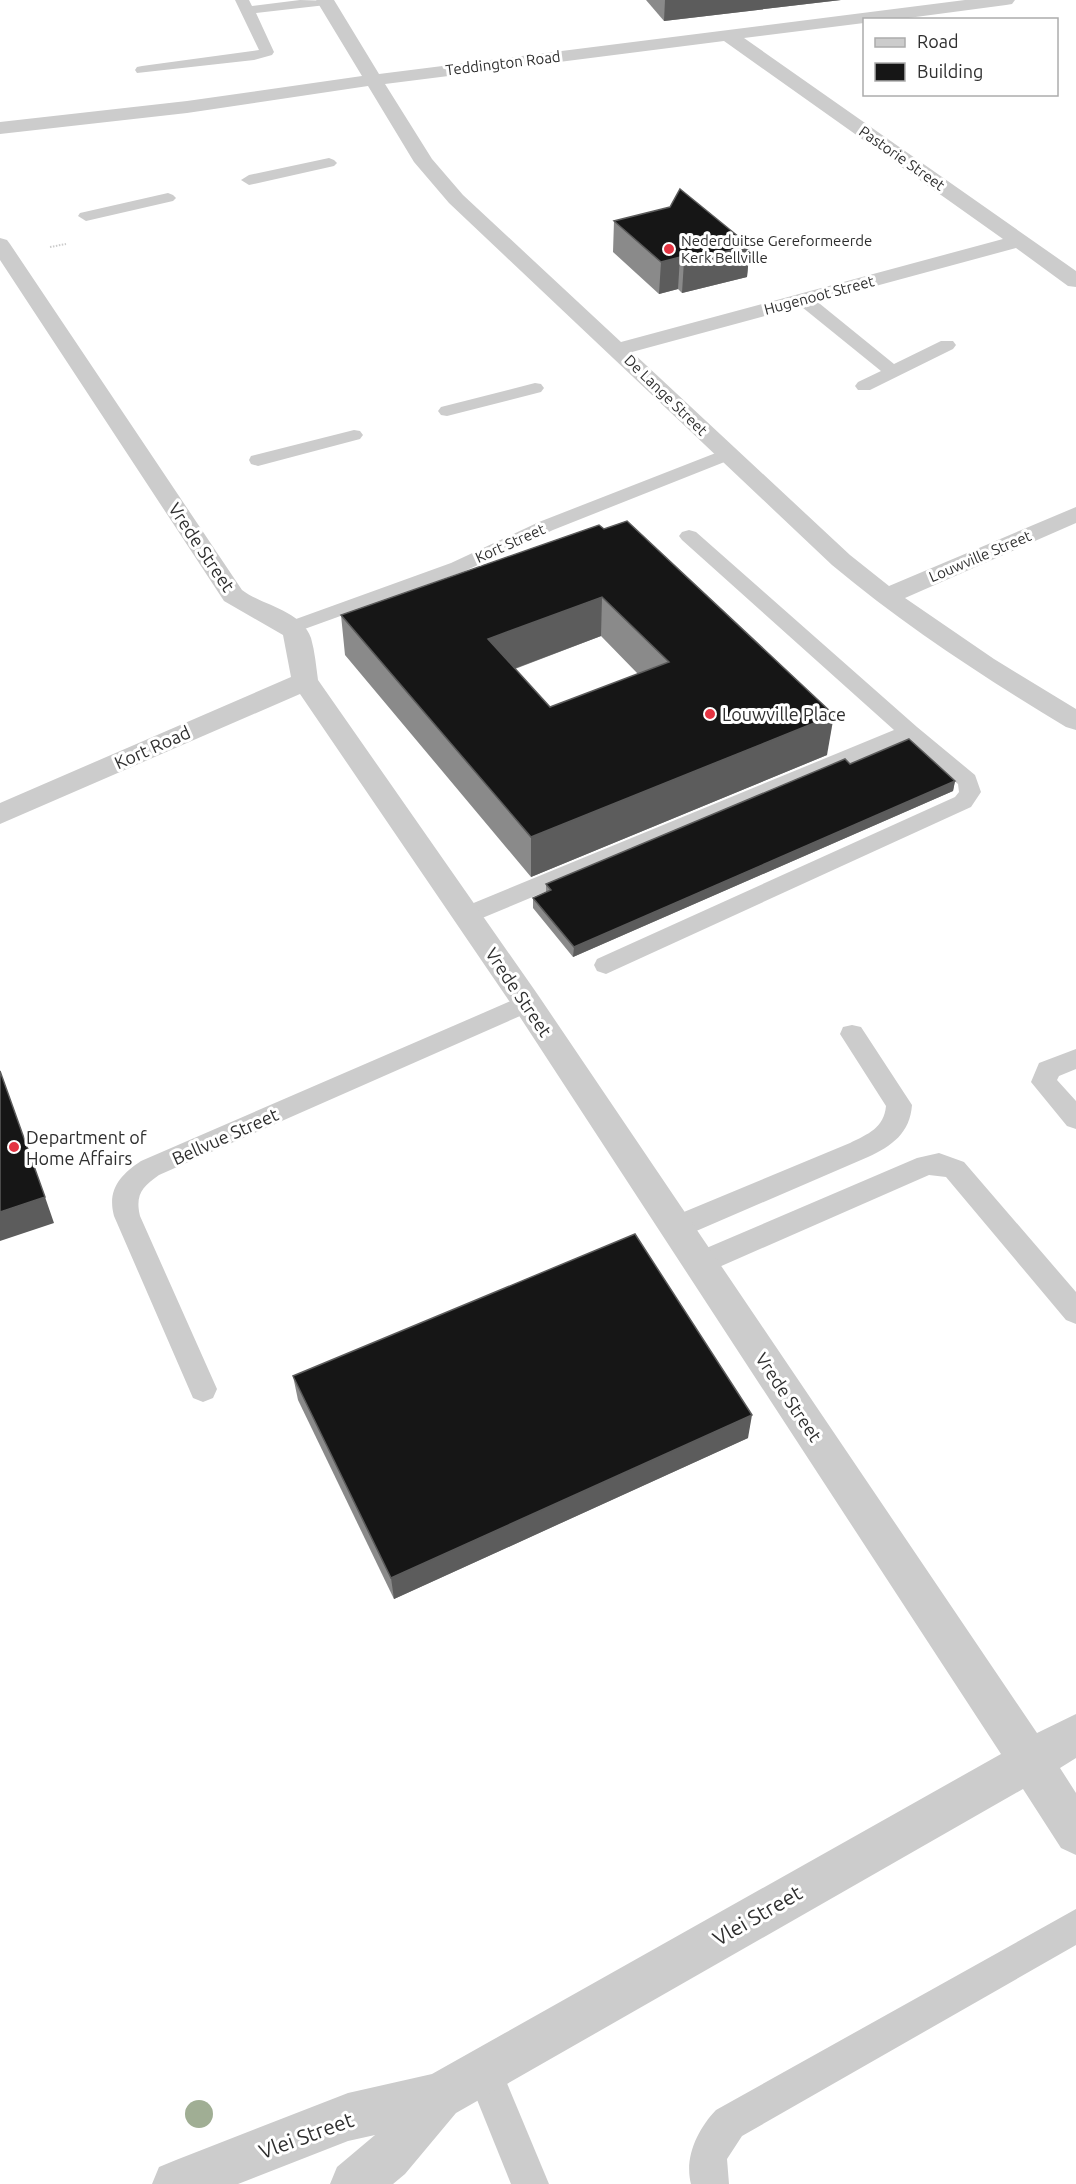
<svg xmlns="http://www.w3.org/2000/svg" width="1076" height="2184" viewBox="0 0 1076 2184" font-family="Ubuntu,sans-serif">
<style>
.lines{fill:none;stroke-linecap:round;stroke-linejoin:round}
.path{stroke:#ccc;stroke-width:2;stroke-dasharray:1.5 1.5;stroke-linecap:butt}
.service{fill:#ccc;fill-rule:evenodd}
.minor{fill:#ccc;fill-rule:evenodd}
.tree{fill:#a0ae94}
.wall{fill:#8a8a8a;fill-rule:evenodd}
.shaded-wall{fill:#5c5c5c}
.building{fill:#161616;stroke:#5c5c5c;stroke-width:1.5;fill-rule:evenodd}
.poi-dot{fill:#e43442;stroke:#fff;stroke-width:2}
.labels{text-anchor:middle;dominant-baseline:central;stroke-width:6;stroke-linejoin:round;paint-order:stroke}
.far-street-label{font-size:15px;fill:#2f2f2f;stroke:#fff}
.far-poi-label{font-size:15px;fill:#2f2f2f;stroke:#fff;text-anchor:start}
.street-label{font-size:18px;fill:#2f2f2f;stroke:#fff}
.poi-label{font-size:18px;fill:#2f2f2f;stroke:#fff;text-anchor:start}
.near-street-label{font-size:21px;fill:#2f2f2f;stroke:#fff}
</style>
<rect width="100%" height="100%" fill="#fff"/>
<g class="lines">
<polyline class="path" points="50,247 66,244"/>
<g class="service">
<polygon points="235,0 249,0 252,6 300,0 333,1 326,5 256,13 274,52 272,55 254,60 137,73 135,70 137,67 142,66 259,50"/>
<polygon points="329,158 334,160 337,163 334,166 249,185 241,180 249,175"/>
<polygon points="168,193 173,195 176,198 173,201 86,221 78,216 80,213"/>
<polygon points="803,294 809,295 894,364 941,341 953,341 956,345 953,349 870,390 858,390 855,386 858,382 881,371 797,303 795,299 797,295"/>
<polygon points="535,383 541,384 544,388 541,392 447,416 441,415 438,411 441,407"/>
<polygon points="354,430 360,431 363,435 360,439 258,466 251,464 249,460 251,456"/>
<polygon points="726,449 732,451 735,455 732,459 553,530 465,571 299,631 292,633 285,631 282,627 285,623 451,563 539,522"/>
<polygon points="689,530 696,532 917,727 975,775 981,792 971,807 606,974 597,971 594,965 597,959 955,797 959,792 958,784 906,741 475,921 467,923 459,921 455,915 459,909 894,730 682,540 679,536 682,532"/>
<path d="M 527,994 L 536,997 L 539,1003 L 536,1009 L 159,1175 C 142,1187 135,1195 140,1216 L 217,1389 L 213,1398 L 203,1402 L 193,1398 L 114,1216 C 107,1190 120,1175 141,1161 Z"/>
<path d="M 852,1025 L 861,1027 L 912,1105 C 910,1133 892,1146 868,1157 L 687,1235 L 677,1238 L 667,1235 L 663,1227 L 667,1219 L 850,1143 C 868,1134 884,1128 886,1106 L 840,1034 L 843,1027 Z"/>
<polygon points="1076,1049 1076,1069 1059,1076 1057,1080 1076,1101 1076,1129 1067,1126 1031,1082 1039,1063"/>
<polygon points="939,1153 964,1162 1076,1292 1076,1324 1066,1320 946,1177 929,1175 710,1271 700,1274 690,1271 686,1263 690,1255 917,1158"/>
<path d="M 1076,1909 L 1076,1945 L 742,2136 L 727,2159 L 729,2184 L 691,2184 C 684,2157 698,2129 716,2110 Z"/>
<polygon points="483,2052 496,2057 549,2184 511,2184 465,2070 470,2057"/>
</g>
<g class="minor">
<path d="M 316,0 L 334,0 L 379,74 L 965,0 L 1015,0 L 1012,4 L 1006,5 L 893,20 L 864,20 L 864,23 L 744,38 L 1076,271 L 1076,287 L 1068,286 L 1016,248 L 632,352 L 850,555 L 889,586 L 1076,507 L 1076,523 L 905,598 L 994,659 L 1076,709 L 1076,730 L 1066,727 C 985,678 905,626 832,565 L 449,203 L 414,162 L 368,86 L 187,113 L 0,134 L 0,122 L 187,101 L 362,76 ZM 724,41 L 1003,239 L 621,342 L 463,195 L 432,159 L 385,84 Z"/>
<path d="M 0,238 L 7,240 L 10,244 L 242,590 C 263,606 301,610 311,638 C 315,652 316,666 318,680 L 538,995 L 1037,1733 L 1076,1714 L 1076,1758 L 1060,1768 L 1076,1793 L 1076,1855 L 1061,1848 L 1023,1789 L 456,2113 L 405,2174 L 393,2184 L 330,2184 L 337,2167 L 375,2135 L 348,2141 L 238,2184 L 152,2184 L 159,2167 L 176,2160 L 348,2093 L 432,2074 L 1001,1754 L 516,1011 L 300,694 L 0,824 L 0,803 L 291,677 L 283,635 L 224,601 L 0,260 Z"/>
</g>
</g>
<circle class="tree" cx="199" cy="2114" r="14"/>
<g class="wall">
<polygon points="646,0 841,0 664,21"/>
<polygon points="614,221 750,246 747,277 682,293 678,289 659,294 613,252"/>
<path d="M 604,529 L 827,755 L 531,877 L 345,655 L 341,615 ZM 601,636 L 638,674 L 550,707 L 515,669 Z"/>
<polygon points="850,764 955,781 953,791 573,957 533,908 533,898 546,892 546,884"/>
<polygon points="293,1376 748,1438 394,1599 298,1400"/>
</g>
<g class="shaded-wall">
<polygon points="665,0 841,0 664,21"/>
<polygon points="750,246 747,277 682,293 684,261"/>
<polygon points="680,257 678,289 659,294 661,262"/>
<polygon points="602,597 601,636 489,678 488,639"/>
<polygon points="834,715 827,755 531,877 531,837"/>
<polygon points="955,781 953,791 573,957 574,947"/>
<polygon points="45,1197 54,1223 0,1241 0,1212"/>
<polygon points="752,1415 748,1438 394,1599 391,1578"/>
</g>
<g class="building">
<polygon points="680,189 750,246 684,261 680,257 661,262 614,221 670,207"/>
<path d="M 627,521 L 834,715 L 531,837 L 341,615 L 599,525 L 604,529 ZM 602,597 L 669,662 L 550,707 L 488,639 Z"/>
<polygon points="909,739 955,781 574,947 533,898 551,890 546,884 845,759 850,764"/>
<polygon points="0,1071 45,1197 0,1212"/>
<polygon points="635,1234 752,1415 391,1578 293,1376"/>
</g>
<g class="poi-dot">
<circle cx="669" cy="249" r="6"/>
<circle cx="710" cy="714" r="6"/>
<circle cx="14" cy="1147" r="6"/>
</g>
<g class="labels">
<g class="far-street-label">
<text transform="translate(503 63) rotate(-7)">Teddington Road</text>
<text transform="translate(902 158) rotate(35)">Pastorie Street</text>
<text transform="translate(819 295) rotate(-15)">Hugenoot Street</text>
<text transform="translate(666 395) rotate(44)">De Lange Street</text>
<text transform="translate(510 543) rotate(-24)">Kort Street</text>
<text transform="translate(980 556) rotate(-23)">Louwville Street</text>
</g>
<g class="far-poi-label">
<text x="681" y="240">Nederduitse Gereformeerde<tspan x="681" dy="17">Kerk Bellville</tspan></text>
</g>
<g class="street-label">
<text transform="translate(202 547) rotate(56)">Vrede Street</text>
<text transform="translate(152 747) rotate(-24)">Kort Road</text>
<text transform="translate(519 992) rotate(56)">Vrede Street</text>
<text transform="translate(225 1136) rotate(-24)">Bellvue Street</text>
<text transform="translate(789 1397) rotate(56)">Vrede Street</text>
</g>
<g class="poi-label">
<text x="722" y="714">Louwville Place</text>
<text x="26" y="1137">Department of<tspan x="26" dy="21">Home Affairs</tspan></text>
</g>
<g class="near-street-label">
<text transform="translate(757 1915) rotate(-30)">Vlei Street</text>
<text transform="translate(306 2135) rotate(-20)">Vlei Street</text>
</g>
</g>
<rect x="863" y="18" width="195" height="78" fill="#ffffff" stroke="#acacac" stroke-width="1.5"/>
<rect x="875" y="38" width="30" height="9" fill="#cccccc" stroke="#acacac" stroke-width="1.5"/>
<text x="917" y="48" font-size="18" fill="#2f2f2f">Road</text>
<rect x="875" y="63" width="30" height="18" fill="#161616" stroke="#acacac" stroke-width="1.5"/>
<text x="917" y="78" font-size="18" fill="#2f2f2f">Building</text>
</svg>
